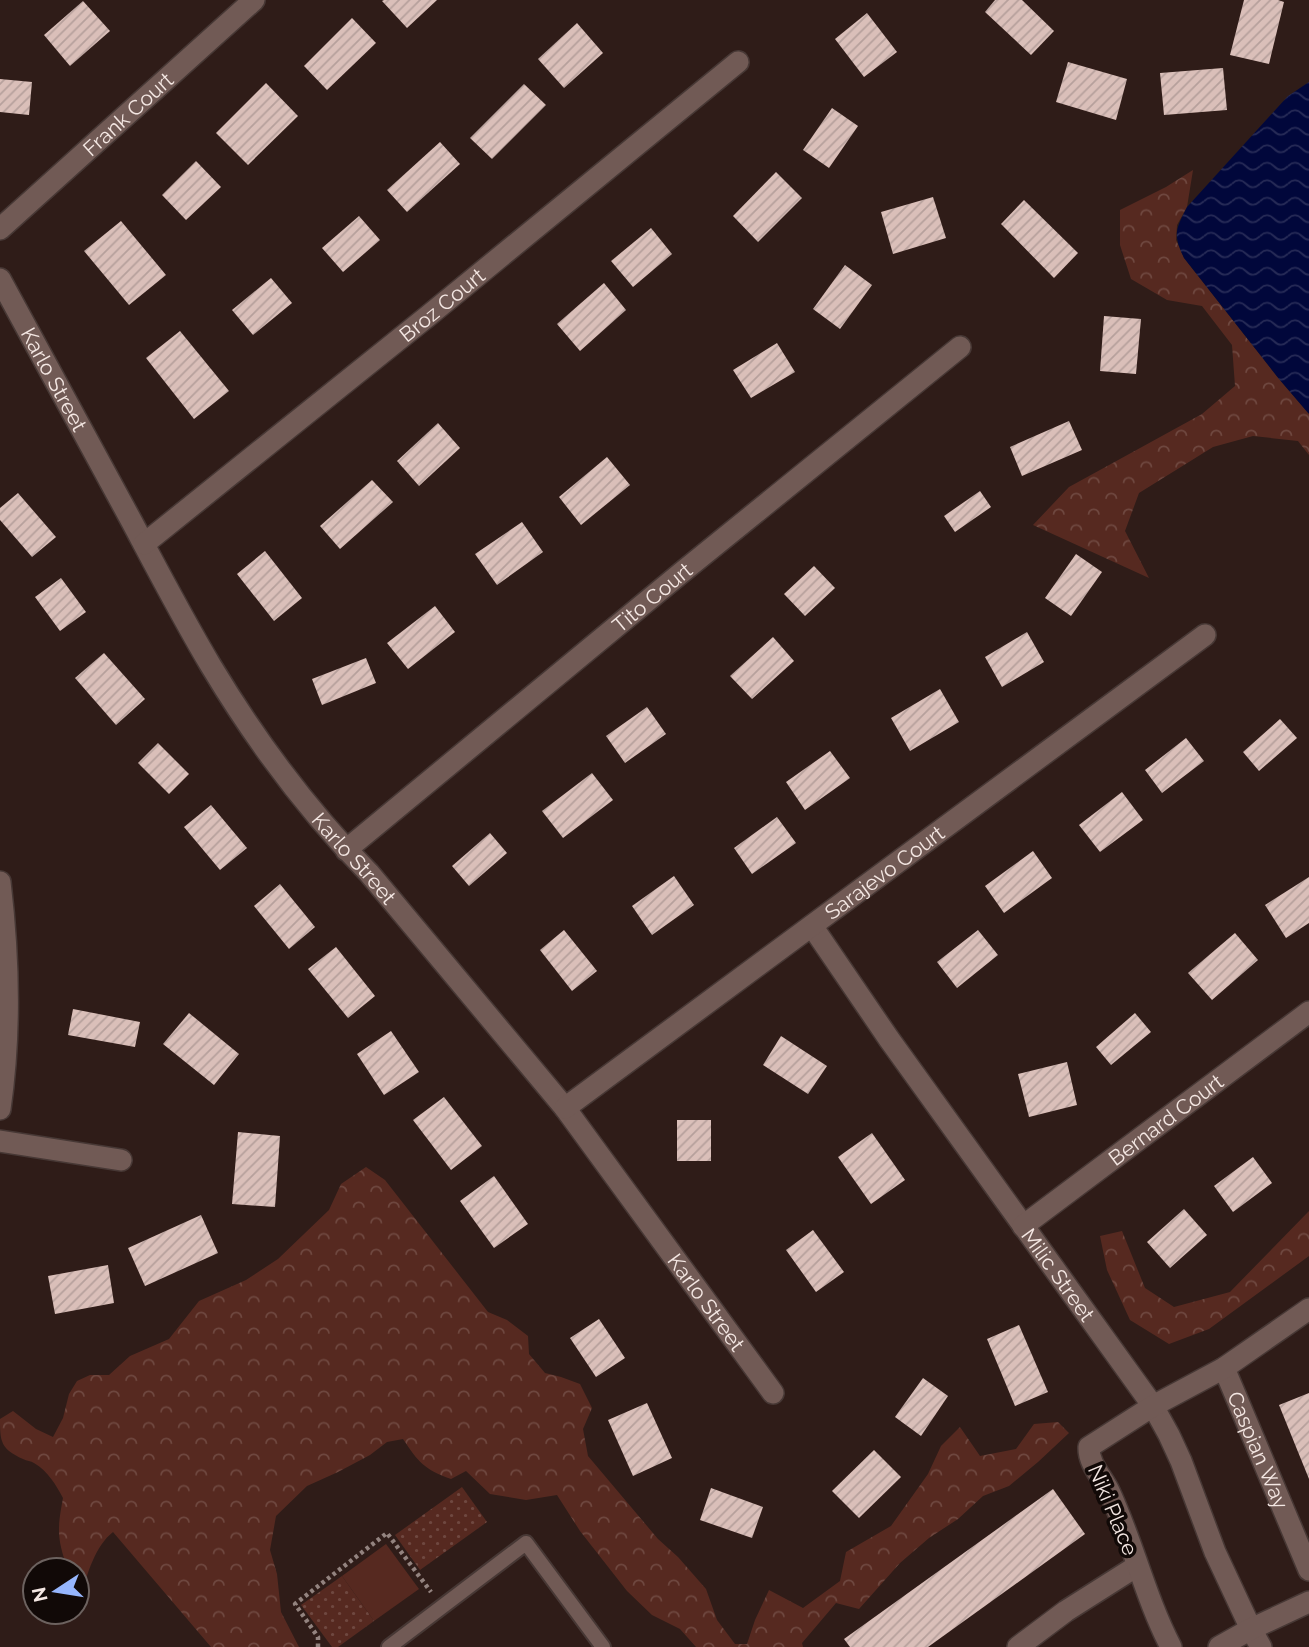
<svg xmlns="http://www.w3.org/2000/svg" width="1309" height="1647" viewBox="0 0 1309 1647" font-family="Raleway,sans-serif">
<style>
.grass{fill:#562920}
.forest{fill:url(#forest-crowns)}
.park{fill:url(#park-dots)}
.water{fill:url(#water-waves)}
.building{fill:url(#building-hatch)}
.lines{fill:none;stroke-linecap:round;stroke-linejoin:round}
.lane-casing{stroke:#473835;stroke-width:18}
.street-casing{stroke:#473835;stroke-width:24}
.secondary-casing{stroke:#473835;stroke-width:24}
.path{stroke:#93837f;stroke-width:4.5;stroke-dasharray:3.5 3.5;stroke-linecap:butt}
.lane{stroke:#715a55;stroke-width:14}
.street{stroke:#715a55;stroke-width:21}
.secondary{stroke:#715a55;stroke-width:21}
.labels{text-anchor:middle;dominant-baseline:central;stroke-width:7;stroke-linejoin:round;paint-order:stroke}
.street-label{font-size:21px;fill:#f4e7e3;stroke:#110907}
</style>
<defs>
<pattern id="forest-crowns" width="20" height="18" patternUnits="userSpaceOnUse" patternTransform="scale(1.75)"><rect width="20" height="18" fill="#562920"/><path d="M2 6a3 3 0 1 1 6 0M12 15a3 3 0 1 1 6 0" fill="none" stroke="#6f4840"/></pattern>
<pattern id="park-dots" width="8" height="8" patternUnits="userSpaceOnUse" patternTransform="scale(1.75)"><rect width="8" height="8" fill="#562920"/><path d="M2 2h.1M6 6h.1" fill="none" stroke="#6f4840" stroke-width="1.8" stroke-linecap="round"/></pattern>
<pattern id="water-waves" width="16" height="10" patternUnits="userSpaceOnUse" patternTransform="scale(1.75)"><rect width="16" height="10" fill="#01073b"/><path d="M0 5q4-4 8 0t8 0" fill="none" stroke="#272b57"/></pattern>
<pattern id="building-hatch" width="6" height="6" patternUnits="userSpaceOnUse" patternTransform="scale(1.75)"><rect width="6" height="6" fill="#dabfb9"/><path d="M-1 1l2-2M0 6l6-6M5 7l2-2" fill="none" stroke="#b6a09c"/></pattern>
</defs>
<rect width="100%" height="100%" fill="#2f1c18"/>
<polygon class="grass" points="386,1544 419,1589 374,1621 342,1576"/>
<g class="forest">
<polygon points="1193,170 1187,207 1177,225 1176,240 1184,258 1279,379 1309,414 1309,455 1298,441 1253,436 1213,447 1139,493 1125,531 1149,578 1033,525 1069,487 1202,414 1235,386 1232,345 1202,306 1167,300 1131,279 1120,245 1120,210 1166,187"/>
<path d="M 366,1167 L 385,1180 L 488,1312 L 507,1320 L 528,1336 L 529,1354 L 545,1373 L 561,1377 L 580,1384 L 592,1408 L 583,1429 L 588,1456 L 658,1539 L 678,1557 L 706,1589 L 717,1620 L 735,1644 L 747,1644 L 755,1620 L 769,1590 L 803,1608 L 840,1581 L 846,1552 L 891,1526 L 928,1474 L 941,1446 L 960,1427 L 980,1456 L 1016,1449 L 1034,1424 L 1058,1422 L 1069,1433 L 1038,1462 L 1009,1486 L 983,1496 L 958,1519 L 929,1538 L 900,1563 L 859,1609 L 836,1603 L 802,1643 L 803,1647 L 696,1647 L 680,1629 L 652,1615 L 627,1591 L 580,1531 L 557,1495 L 526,1500 L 490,1494 L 466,1471 L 451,1479 C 424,1469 419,1463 403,1439 L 387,1442 L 370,1455 L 338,1472 L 307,1486 L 276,1516 L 270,1550 L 277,1574 L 281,1612 L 299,1647 L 211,1647 L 113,1532 C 96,1545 86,1575 82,1595 L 77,1588 L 77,1570 L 68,1570 C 57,1539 57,1530 63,1498 C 56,1485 48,1471 34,1463 C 31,1461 27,1461 23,1459 C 1,1449 0,1442 0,1419 L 13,1411 L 36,1429 L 53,1437 L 63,1418 L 69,1394 L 77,1381 L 90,1375 L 109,1375 L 130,1356 L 169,1339 L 199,1301 L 246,1280 L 278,1259 L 329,1210 L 341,1184 Z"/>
<polygon points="1309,1211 1309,1256 1209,1329 1169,1344 1130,1320 1107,1270 1100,1236 1122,1231 1145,1288 1174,1307 1230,1292"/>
</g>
<g class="park">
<polygon points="462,1487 487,1522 420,1570 395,1535"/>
<polygon points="342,1576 374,1621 338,1647 332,1647 301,1605"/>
</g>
<path class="water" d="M 1309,82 L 1309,414 L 1279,379 L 1184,258 C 1173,234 1175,231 1187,207 L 1288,96 Z"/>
<g class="building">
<polygon points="384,0 437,0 407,28 382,1"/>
<polygon points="995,0 1022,0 1054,31 1031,55 985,12"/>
<polygon points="1244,0 1278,0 1284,2 1269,64 1230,55"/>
<polygon points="83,1 110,31 70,66 44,35"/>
<polygon points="867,13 897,52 864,77 835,39"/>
<polygon points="352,18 376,43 327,90 304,66"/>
<polygon points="577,23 603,53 564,88 538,59"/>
<polygon points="1068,62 1127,79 1116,120 1056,102"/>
<polygon points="1223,68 1227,110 1164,115 1160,73"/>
<polygon points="0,79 32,82 29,115 0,112"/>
<polygon points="266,83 298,116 248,165 216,133"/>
<polygon points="524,84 546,105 492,159 470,138"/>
<polygon points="832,108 858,126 829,168 803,150"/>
<polygon points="440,142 460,164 407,212 387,190"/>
<polygon points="196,161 221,187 186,220 162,195"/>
<polygon points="776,172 802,198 758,242 733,216"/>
<polygon points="933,197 946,238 893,254 881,212"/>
<polygon points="1024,200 1078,253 1054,278 1001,224"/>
<polygon points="359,216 380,240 343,272 322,248"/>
<polygon points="121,221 166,275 129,305 84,251"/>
<polygon points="651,228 672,254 633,287 611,261"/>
<polygon points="845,265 872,285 840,329 813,309"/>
<polygon points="271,278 292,303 253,335 232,310"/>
<polygon points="604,283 626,310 580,351 557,324"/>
<polygon points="1104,316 1141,319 1136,374 1100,371"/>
<polygon points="180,331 229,391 194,419 146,358"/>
<polygon points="777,343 795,372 751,398 733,370"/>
<polygon points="1069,421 1082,450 1022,476 1010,447"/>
<polygon points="438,423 460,448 419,486 397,461"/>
<polygon points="607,457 630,485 581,525 559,497"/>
<polygon points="372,480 393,502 340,549 320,526"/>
<polygon points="980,491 991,507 955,532 944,516"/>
<polygon points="18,493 56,537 32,557 0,520 0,508"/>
<polygon points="522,522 543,552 497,585 475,554"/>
<polygon points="265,551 302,598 274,621 237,574"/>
<polygon points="1076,554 1102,572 1071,616 1045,598"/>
<polygon points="814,566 835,588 805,616 784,594"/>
<polygon points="61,578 86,612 60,631 35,597"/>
<polygon points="435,606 455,632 408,669 387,643"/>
<polygon points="1027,632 1044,662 1002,687 985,657"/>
<polygon points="773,637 794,661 752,699 730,676"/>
<polygon points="104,653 145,699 116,725 75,678"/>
<polygon points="366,658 376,683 322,705 312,679"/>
<polygon points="940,689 959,722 910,751 891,718"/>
<polygon points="647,707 666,734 625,763 606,736"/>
<polygon points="1280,719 1297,738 1259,771 1243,752"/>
<polygon points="1186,738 1204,761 1162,793 1145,770"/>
<polygon points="158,743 189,774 169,794 138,763"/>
<polygon points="830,751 850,778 805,810 786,782"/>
<polygon points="592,773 613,800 563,838 542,811"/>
<polygon points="1122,792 1143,820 1100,852 1079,825"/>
<polygon points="211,805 247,848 220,870 184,827"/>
<polygon points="777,817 796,843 752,874 734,848"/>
<polygon points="490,833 507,853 469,886 452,866"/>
<polygon points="1033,851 1052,878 1004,913 985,886"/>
<polygon points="674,876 694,905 652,935 632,906"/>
<polygon points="1309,877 1309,923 1286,938 1265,905"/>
<polygon points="280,884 315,927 289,949 254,906"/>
<polygon points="564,930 597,971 572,991 540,950"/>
<polygon points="978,930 998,955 957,988 937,962"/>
<polygon points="1235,933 1258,960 1212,1000 1188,973"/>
<polygon points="336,947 375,996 348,1018 308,969"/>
<polygon points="73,1009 140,1022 135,1047 68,1035"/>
<polygon points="189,1013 239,1054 214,1085 163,1044"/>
<polygon points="1135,1013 1151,1032 1111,1065 1096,1047"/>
<polygon points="391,1031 419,1072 384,1095 357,1054"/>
<polygon points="781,1036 827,1066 808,1094 763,1065"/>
<polygon points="1067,1062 1077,1105 1029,1117 1018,1074"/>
<polygon points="444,1097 482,1146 451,1170 413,1120"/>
<rect x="677" y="1120" width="34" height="41"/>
<polygon points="238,1132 280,1136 275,1207 232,1204"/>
<polygon points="872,1133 905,1180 871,1204 838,1157"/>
<polygon points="1253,1157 1272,1183 1233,1212 1214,1186"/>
<polygon points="494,1176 528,1224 494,1248 460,1201"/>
<polygon points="1184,1209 1207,1235 1170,1268 1147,1242"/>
<polygon points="201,1215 218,1253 145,1286 128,1248"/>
<polygon points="813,1230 844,1272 816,1292 786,1250"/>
<polygon points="108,1265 114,1303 55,1314 48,1276"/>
<polygon points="599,1319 625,1358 596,1377 570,1338"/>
<polygon points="1019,1325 1048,1392 1015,1406 987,1339"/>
<polygon points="923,1378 948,1396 921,1436 895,1417"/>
<polygon points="1309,1393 1309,1479 1279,1405"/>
<polygon points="647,1403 672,1458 633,1476 608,1420"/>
<polygon points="874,1450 901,1477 859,1518 832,1491"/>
<polygon points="711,1488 763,1507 752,1538 700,1520"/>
<polygon points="1053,1489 1085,1534 928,1647 850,1647 844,1639"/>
</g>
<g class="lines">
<defs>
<polyline id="lane" points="389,1647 526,1543 603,1647"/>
<g id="street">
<path id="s1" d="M 0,229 L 254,0"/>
<path id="s2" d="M 0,279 C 44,360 88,441 132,522 C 158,571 183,619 211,666 C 256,741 308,811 369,873 L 565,1108 L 773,1393"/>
<path id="s3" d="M 144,544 L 428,316 L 738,62"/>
<path id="s4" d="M 346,850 L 681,573 L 960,347"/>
<path id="s5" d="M 812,926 L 889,1039 L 1153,1406 L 1169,1435 L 1181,1461 L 1215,1552 L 1251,1629 L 1261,1647"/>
<path id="s6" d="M 565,1108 L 1205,635"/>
<polyline points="0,1141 121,1160"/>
<path id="s7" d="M 1023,1226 L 1309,1012"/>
<path id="s8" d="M 1224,1368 L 1309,1570"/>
<polyline points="1018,1647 1066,1611 1137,1566"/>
<path d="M 1171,1647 C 1145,1597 1133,1542 1109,1491 C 1102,1477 1088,1463 1089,1447 L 1153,1406 L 1224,1368 L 1309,1309"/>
<polyline points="1219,1647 1251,1629 1309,1602"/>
</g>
<path id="secondary" d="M 0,882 C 9,958 11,1033 0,1109"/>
</defs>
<use href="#lane" class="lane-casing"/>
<use href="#street" class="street-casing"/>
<use href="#secondary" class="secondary-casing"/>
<polyline class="path" points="318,1647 318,1637 295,1604 387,1533 431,1592"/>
<use href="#lane" class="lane"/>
<use href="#street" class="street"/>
<use href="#secondary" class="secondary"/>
</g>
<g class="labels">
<g class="street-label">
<text stroke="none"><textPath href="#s1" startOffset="172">Frank Court</textPath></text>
<text stroke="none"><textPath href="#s3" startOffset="382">Broz Court</textPath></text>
<text stroke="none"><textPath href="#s2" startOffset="114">Karlo Street</textPath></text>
<text stroke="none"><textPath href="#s4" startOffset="397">Tito Court</textPath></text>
<text stroke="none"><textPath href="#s2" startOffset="681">Karlo Street</textPath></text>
<text stroke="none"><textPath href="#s6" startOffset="397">Sarajevo Court</textPath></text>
<text stroke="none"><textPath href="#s7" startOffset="178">Bernard Court</textPath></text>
<text stroke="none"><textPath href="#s5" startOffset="427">Milic Street</textPath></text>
<text stroke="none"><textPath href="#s2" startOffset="1248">Karlo Street</textPath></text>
<text stroke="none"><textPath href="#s8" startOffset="89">Caspian Way</textPath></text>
<text transform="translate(1113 1510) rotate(67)">Niki Place</text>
</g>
</g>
<g transform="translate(56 1591) rotate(258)"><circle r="33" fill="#110907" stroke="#6c625f" stroke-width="2"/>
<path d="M0-5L12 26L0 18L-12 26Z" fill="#96b6fd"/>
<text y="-10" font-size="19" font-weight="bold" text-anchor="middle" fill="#f4e7e3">N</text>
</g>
</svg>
